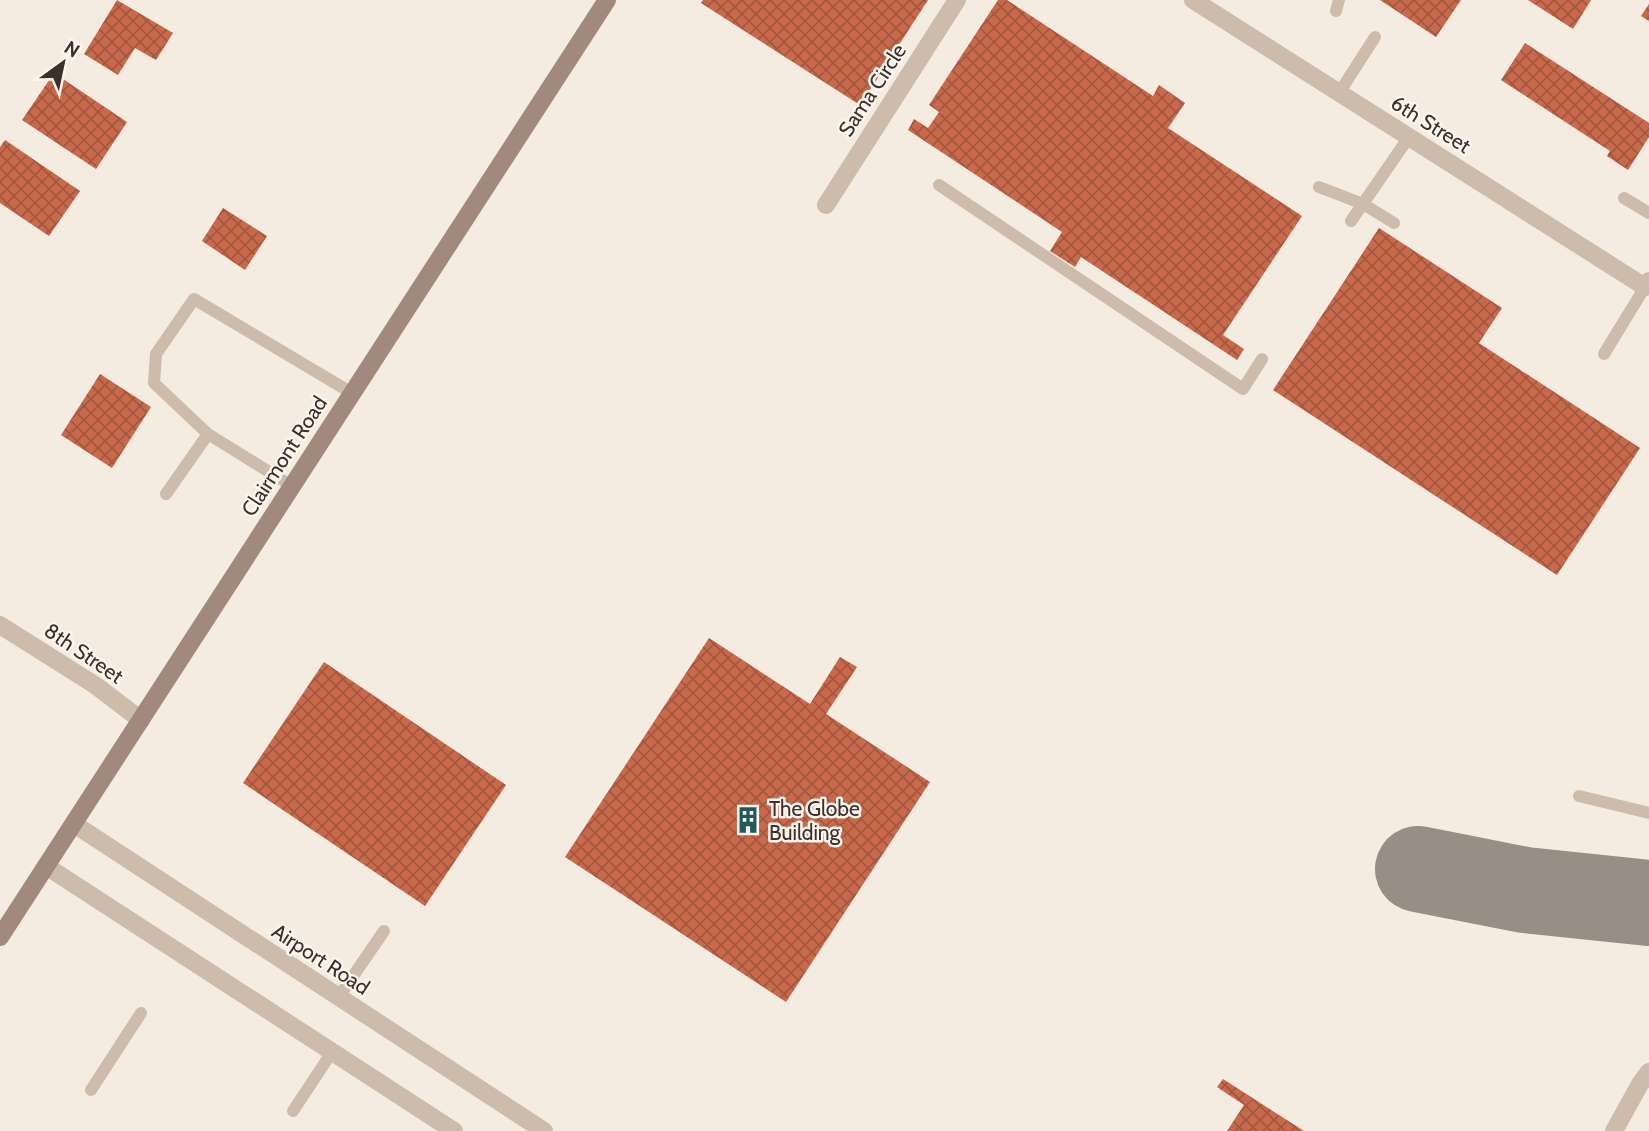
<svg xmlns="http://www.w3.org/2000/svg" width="1649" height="1131" viewBox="0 0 1649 1131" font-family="Cabin,sans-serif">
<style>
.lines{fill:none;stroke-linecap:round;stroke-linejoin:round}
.taxiway{stroke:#988e86;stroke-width:86}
.building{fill:url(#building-cross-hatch)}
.service{stroke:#cdbbac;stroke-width:12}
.minor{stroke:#cdbbac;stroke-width:18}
.secondary{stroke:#a18a7d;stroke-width:18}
.labels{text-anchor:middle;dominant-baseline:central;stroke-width:5;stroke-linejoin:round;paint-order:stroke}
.street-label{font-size:21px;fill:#3b302b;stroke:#fbf5ee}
.poi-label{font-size:21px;fill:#3b302b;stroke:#fbf5ee;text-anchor:start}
</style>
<defs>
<pattern id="building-cross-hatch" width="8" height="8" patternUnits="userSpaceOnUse" patternTransform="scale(1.75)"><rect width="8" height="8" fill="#c8694b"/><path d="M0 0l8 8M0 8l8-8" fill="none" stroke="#a4573f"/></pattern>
</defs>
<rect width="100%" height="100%" fill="#f4ebe1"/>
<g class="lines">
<polyline class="taxiway" points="1418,869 1525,890 1649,903"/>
</g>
<g class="building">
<polygon points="117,0 173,33 156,60 135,48 118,75 84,54"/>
<polygon points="703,0 928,0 860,105 701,3"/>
<polygon points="998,0 1007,0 1153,96 1159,85 1185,103 1168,128 1302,216 1223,335 1244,349 1237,360 1081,257 1075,267 1050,251 1062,232 908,130 914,119 928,128 939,112 929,105"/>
<polygon points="1380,0 1461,0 1436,37"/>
<polygon points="1528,0 1591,0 1573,29"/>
<polygon points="1649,4 1649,21 1641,16"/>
<polygon points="1525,43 1649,123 1649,137 1628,170 1607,156 1610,151 1501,80"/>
<polygon points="54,73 127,122 96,169 22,120"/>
<polygon points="5,140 80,191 49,236 0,203 0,147"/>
<polygon points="223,208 267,236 245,270 202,241"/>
<polygon points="1379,228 1502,308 1479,343 1640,448 1557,575 1273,390"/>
<polygon points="100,374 151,407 112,468 61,435"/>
<polygon points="709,638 810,704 840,657 857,667 826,714 930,782 786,1002 565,857"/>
<polygon points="324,662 506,785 425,906 243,783"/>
<polygon points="1223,1079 1304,1131 1227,1131 1244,1105 1217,1087"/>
</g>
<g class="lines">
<g class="service">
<polyline points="1336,11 1339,0"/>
<polyline points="1339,93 1375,37"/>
<polyline points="939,185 1243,389 1262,359"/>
<polyline points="1319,187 1363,204 1394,223"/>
<polyline points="1624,198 1649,213"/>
<polyline points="1351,221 1409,137"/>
<polyline points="1604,354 1645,287"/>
<polyline points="208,434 154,383 156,354 194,299 352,393"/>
<polyline points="166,494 208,434 292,486"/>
<polyline points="1579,796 1649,813"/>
<polyline points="338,998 384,931"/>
<polyline points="91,1090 141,1013"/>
<polyline points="293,1111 332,1052"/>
</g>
<g class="minor">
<polyline points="1193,0 1645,287 1649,281"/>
<polyline points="826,205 957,0"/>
<polyline points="0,625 95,685 141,720"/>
<polyline points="74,824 544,1131"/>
<polyline points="46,866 454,1131"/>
<polyline points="1614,1131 1640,1084 1649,1072"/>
</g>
<polyline class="secondary" points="0,937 607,0"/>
</g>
<defs>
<symbol id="building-bare" viewBox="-9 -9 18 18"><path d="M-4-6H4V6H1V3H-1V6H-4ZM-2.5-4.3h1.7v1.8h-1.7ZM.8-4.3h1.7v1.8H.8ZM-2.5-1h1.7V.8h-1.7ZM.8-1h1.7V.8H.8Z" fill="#1f5a5e" stroke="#fbf5ee" stroke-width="2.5" paint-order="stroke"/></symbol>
</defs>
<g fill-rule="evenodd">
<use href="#building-bare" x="729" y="801" width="38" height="38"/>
</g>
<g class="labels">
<g class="street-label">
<text transform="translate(872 90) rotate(-57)">Sama Circle</text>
<text transform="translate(1431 124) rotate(32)">6th Street</text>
<text transform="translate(284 456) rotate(-57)">Clairmont Road</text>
<text transform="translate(84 653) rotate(34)">8th Street</text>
<text transform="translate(321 959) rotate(33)">Airport Road</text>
</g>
<g class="poi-label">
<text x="769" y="808">The Globe<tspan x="769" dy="24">Building</tspan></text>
</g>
</g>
<g transform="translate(63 63) rotate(33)" stroke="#fbf5ee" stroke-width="5" paint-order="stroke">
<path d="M0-5L12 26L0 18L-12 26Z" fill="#3b302b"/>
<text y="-10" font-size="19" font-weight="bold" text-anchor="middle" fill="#3b302b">N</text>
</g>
</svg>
